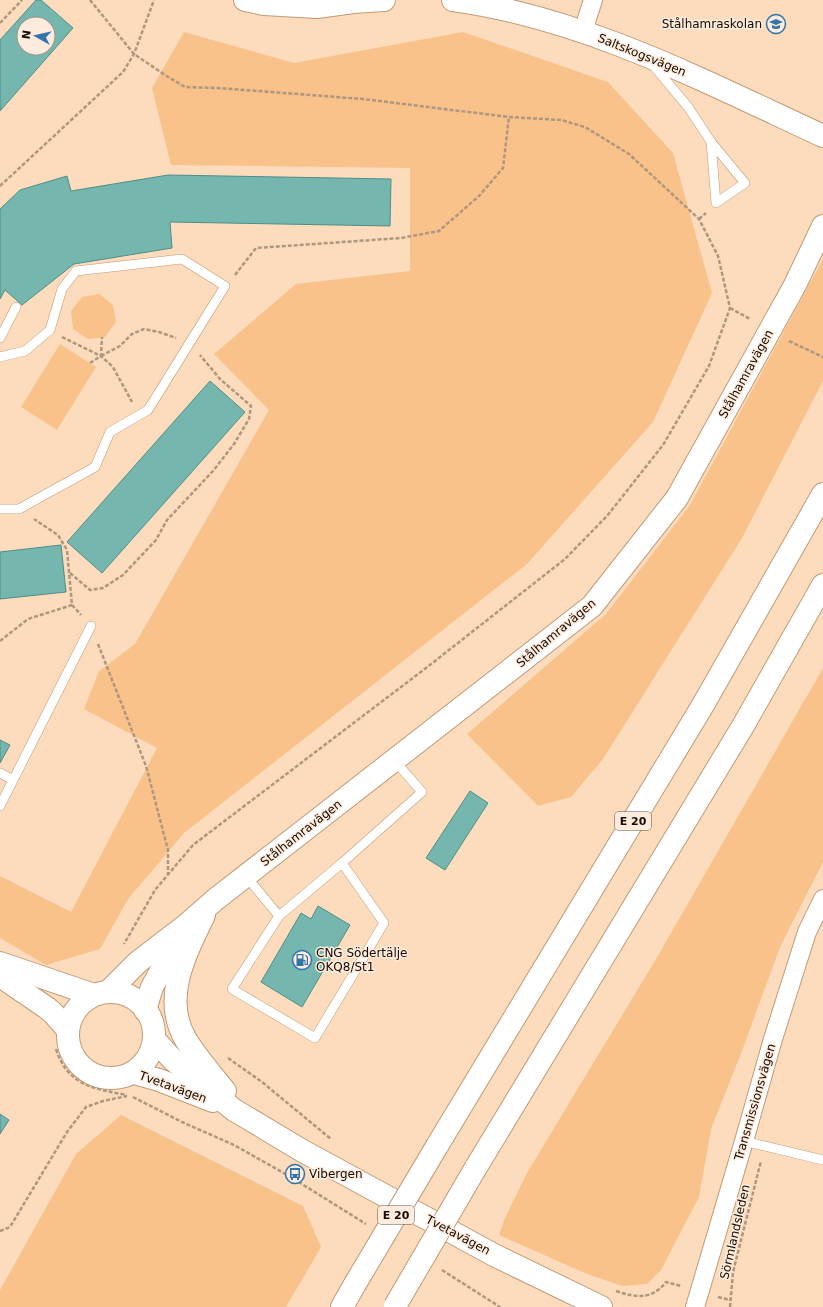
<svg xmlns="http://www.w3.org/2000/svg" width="823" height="1307" viewBox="0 0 823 1307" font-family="'DejaVu Sans',sans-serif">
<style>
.green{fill:#f9c28a}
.building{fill:#75b7af;stroke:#4d8e87;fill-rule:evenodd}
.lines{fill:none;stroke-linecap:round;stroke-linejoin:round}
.lane-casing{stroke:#c19a75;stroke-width:10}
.street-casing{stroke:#c19a75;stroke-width:20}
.secondary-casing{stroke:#c19a75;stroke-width:24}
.highway-casing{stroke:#c19a75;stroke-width:24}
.path{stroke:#af967e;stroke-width:2.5;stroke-dasharray:4 2;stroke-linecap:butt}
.lane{stroke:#fff;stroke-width:9}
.street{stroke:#fff;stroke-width:18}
.secondary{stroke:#fff;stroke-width:22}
.highway{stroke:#fff;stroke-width:22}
.highway-bridge-casing{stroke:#c19a75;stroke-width:24;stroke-linecap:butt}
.highway-bridge{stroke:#fff;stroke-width:22}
.labels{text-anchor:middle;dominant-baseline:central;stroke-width:3;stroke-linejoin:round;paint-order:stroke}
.shield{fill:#fdecdd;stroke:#5c4e42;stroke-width:1}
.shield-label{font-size:11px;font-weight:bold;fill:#170a00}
.poi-label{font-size:12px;fill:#170a00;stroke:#fdecdd;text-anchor:start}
.street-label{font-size:12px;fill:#170a00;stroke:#fdecdd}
</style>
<rect width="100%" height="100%" fill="#fcdcbd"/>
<g class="green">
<polygon points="184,32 294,63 463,32 608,82 673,153 712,293 653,422 527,564 184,833 128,899 100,949 46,965 0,938 0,876 71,912 157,748 84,709 99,671 135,644 269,410 214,354 296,284 410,271 410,168 171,165 152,88"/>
<polygon points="823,259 823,381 742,538 603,759 571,797 538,806 467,734 606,614 690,505"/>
<polygon points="99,294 113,305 116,322 105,337 88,339 73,329 71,311 82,297"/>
<polygon points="60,344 96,367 57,430 21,407"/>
<polygon points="823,668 823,862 780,947 742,1051 711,1129 699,1197 661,1270 647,1284 622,1286 587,1274 499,1235 505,1218 527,1173 659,954"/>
<polygon points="121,1115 303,1206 321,1247 286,1307 0,1307 0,1290 76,1154"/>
</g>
<g class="building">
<path d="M 36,0 L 41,0 L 73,28 L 0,111 L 0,40 ZM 24,24 L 48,24 L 48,48 L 24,48 Z"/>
<polygon points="168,175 391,179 390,226 170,222 172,248 74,264 22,305 5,290 0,299 0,209 20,190 67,176 71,191"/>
<polygon points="210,381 245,412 102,573 67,542"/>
<polygon points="61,545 66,592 0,599 0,552"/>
<polygon points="0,740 10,745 0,763"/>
<polygon points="470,791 488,803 445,870 426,858"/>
<polygon points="318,906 350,925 302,1007 261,982 301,913 311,919"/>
<polygon points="0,1114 9,1120 0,1134"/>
</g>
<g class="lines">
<defs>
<g id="lane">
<polyline points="653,65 688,107 711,142 745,183 716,203 711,142"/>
<polyline points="0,338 16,307"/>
<polyline points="0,357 25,351 50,330 62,289 76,271 182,259 225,286 148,410 110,432 95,467 19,509 0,509"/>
<polyline points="0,773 13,780"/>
<polyline points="0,806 91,626"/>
<polyline points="342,863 384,923 315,1038 232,989 279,916 342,863 422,792 394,760"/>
<polyline points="246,876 279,916"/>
<polyline points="744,1141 823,1160"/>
</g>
<g id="street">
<polyline points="583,31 593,0"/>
<polyline points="695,1307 744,1141 773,1039 807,932 823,899"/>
</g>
<g id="secondary">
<polyline points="245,0 264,4 317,7 353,2 384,0"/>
<path d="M 453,0 C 584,18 704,81 823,136"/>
<path d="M 204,915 C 186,953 161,998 186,1040 C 197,1058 212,1075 225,1091"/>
<polyline points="0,963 94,995"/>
<polyline points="0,976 47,1008 53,1013 68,1030"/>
<circle cx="111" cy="1035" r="43"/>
<polyline points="108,992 138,962 185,926 216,899 592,606 677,498 795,285 823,226"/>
<polyline points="145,1010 152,987 182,933"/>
<polyline points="154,1039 172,1059 234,1110 246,1117 301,1150 494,1255 601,1307"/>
<polyline points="134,1073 159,1080 213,1101"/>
</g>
<g id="highway">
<polyline points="437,1146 703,705 823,494"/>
<polyline points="475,1169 743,726 823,585"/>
<polyline points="342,1307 355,1284"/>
</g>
</defs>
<use href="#lane" class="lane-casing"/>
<use href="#street" class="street-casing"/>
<use href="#secondary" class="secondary-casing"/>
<use href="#highway" class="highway-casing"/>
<g class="path">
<polyline points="90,0 134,54 165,75 185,87 218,88 363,99 509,117 561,120 585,127 629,154 699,219 718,256 730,308 709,366 663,445 607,516 565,559 426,668 193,845 155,890 124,944"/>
<polyline points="0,23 22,0"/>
<polyline points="0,186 123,72 134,54 154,0"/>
<polyline points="699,219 706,213"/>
<polyline points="235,275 256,248 401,238 439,231 479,196 503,168 509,117"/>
<polyline points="730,308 750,319"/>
<polyline points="62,337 101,356 113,367 132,402"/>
<polyline points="789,341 823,357"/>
<polyline points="101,356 120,346 132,334 144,329 159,332 176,338"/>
<polyline points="90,363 101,356 102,337"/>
<polyline points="70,573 90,590 103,588 123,575 156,540 167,520 213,471 234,444 249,419 251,406 220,379 200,355"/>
<polyline points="72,605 81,615"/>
<polyline points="0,641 28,619 72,605 67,550 58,535 34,519"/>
<polyline points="98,644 146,766 168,850 168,874"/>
<path d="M 56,1049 C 67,1085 94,1089 127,1095"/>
<polyline points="228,1058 262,1082 331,1139"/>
<polyline points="133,1097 182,1122 234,1145 289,1176 366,1224"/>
<polyline points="0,1231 10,1227 67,1132 86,1107 103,1101 127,1096"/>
<polyline points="442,1270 500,1307"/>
<path d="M 616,1291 C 636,1298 652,1300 666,1282 L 681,1286"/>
<polyline points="718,1297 730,1300"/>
<polyline points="730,1307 733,1272 761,1161"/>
</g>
<use href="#lane" class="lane"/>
<use href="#street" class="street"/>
<use href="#secondary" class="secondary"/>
<use href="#highway" class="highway"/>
<defs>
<g id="highway-bridge">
<polyline points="355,1284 437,1146"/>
<polyline points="395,1306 475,1169"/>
</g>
</defs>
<use href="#highway-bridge" class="highway-bridge-casing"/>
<use href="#highway-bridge" class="highway-bridge"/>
</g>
<defs>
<symbol id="school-ring" viewBox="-11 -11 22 22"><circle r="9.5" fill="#fdecdd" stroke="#3375ab" stroke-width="1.5"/><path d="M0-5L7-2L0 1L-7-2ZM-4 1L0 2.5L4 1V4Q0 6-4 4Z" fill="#3375ab"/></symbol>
<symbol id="fuel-ring" viewBox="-11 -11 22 22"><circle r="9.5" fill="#fdecdd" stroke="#3375ab" stroke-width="1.5"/><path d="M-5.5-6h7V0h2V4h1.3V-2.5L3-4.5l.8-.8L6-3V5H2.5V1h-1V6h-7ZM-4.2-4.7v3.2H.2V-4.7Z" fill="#3375ab"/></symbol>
<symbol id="bus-ring" viewBox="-11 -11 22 22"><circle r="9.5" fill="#fdecdd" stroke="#3375ab" stroke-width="1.5"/><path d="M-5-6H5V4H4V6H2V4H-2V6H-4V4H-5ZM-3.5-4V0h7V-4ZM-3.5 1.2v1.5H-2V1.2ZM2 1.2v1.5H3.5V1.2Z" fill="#3375ab"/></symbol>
</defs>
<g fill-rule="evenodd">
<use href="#school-ring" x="765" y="13" width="22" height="22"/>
<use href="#fuel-ring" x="291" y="949" width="22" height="22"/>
<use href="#bus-ring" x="284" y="1163" width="22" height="22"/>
</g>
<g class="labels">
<g class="shield">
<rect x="615" y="812" width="36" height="18" rx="3"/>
<rect x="378" y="1206" width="36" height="18" rx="3"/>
</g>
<g class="shield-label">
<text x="633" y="821">E 20</text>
<text x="396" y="1215">E 20</text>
</g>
<g class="poi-label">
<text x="762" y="24" text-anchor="end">Stålhamraskolan</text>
<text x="316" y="953">CNG Södertälje<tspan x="316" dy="14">OKQ8/St1</tspan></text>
<text x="309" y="1174">Vibergen</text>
</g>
<g class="street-label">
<text transform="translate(642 55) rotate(22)">Saltskogsvägen</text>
<text transform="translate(746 374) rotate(-61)">Stålhamravägen</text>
<text transform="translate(556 633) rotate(-40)">Stålhamravägen</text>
<text transform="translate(301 833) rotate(-38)">Stålhamravägen</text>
<text transform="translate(173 1087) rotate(20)">Tvetavägen</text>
<text transform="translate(755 1102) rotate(-74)">Transmissionsvägen</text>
<text transform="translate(735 1232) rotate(-77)">Sörmlandsleden</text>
<text transform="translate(458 1235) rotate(28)">Tvetavägen</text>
</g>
</g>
<g transform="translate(36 36) rotate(278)"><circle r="19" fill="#fdecdd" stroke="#a19285"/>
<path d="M0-3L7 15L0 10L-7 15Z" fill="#3375ab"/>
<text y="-6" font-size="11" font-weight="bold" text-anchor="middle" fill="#170a00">N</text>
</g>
</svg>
